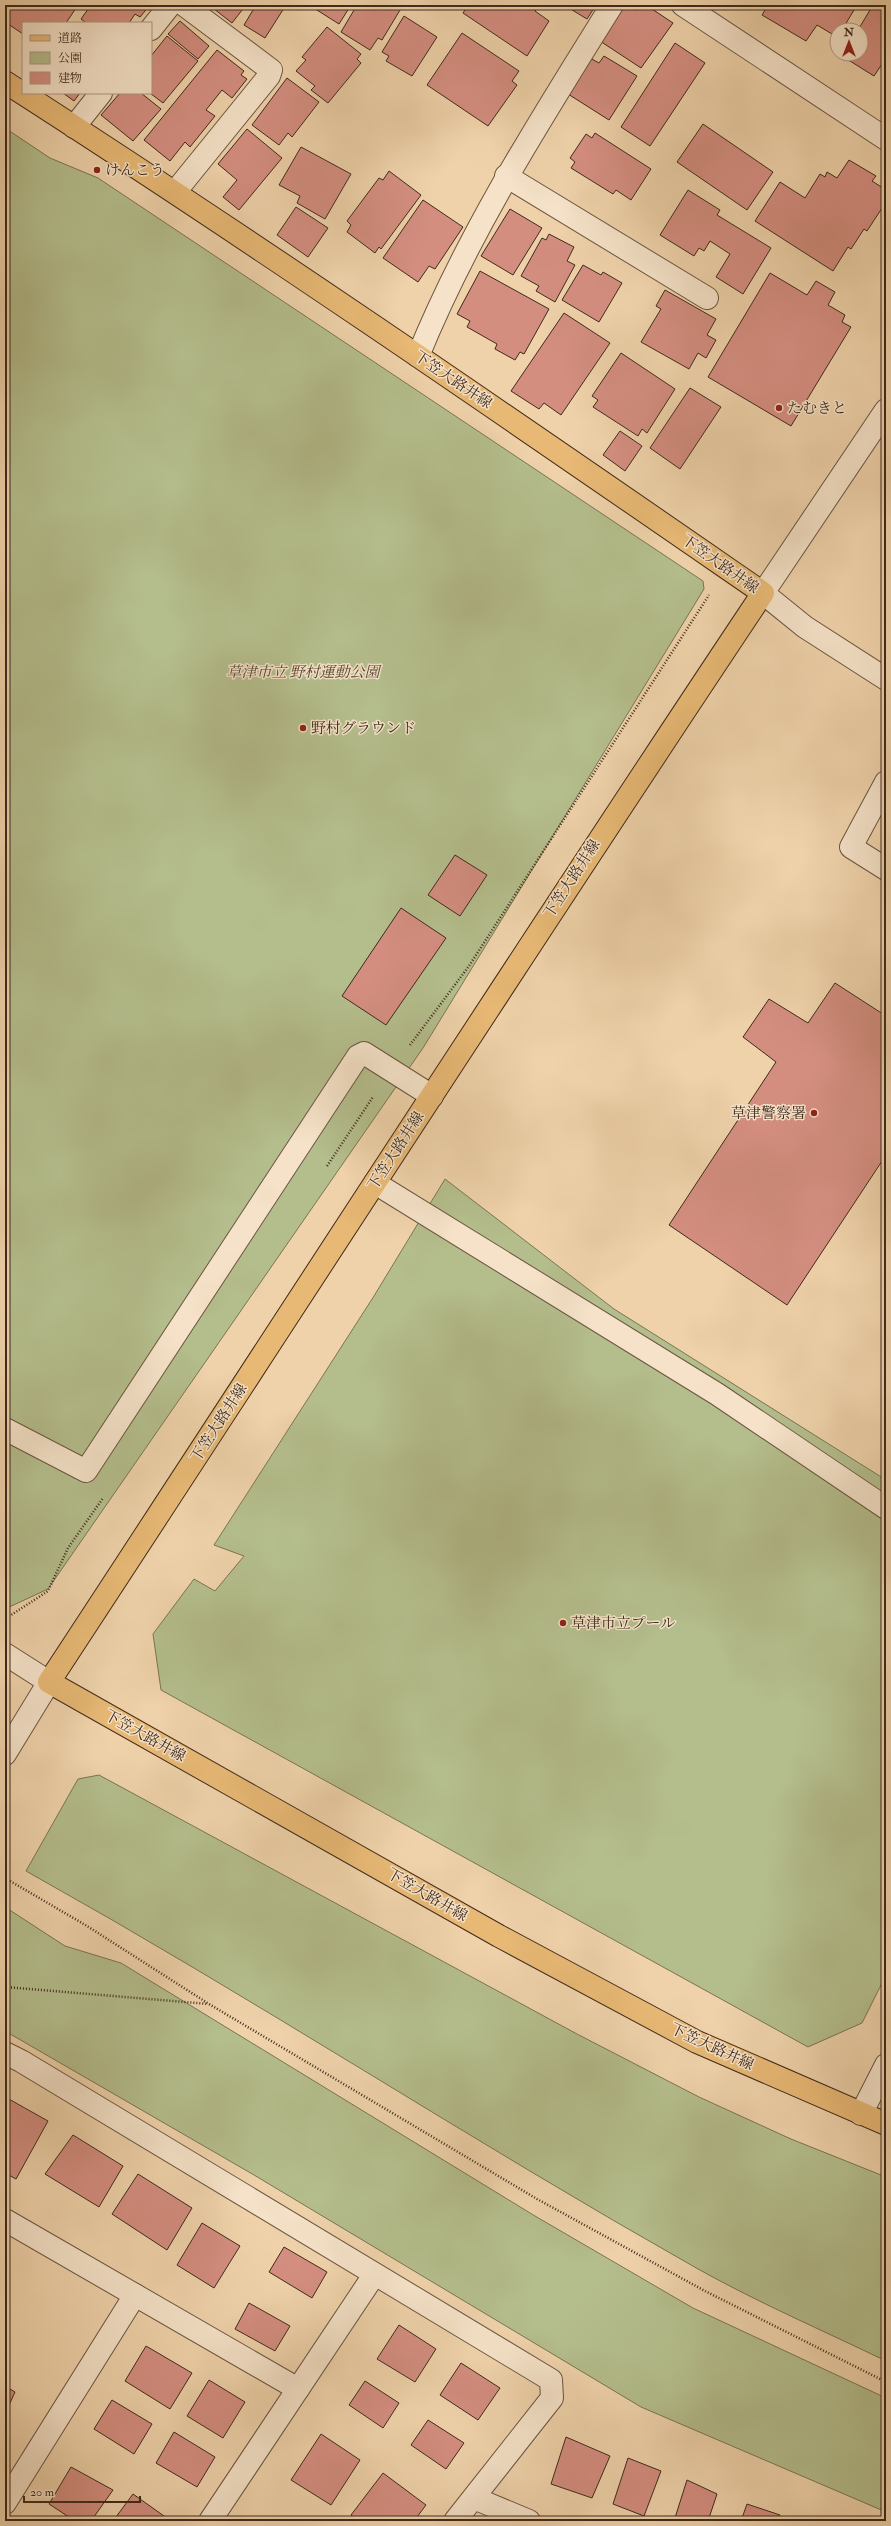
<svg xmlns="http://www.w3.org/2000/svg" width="891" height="2526" viewBox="0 0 891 2526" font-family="'IM FELL Double Pica','Noto Serif JP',serif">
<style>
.green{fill:#b4bd8c;stroke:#7a7454}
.building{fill:#d48e80;stroke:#3f2a1c}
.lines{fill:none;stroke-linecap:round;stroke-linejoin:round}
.minor-casing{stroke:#6b5440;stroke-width:24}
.major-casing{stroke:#3f2a1c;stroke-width:24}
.path{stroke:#3f2a1c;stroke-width:2.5;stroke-dasharray:1 2;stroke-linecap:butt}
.minor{stroke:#f5e2c8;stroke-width:22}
.major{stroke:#e8b975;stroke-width:22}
.poi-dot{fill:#8f2418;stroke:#f5e2c8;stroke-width:1.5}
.labels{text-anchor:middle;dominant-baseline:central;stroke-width:3;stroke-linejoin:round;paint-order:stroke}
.poi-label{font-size:15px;fill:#3f2a1c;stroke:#f5e2c8;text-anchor:start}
.street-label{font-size:15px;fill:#3f2a1c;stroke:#f5e2c8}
.park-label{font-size:15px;font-style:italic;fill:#564732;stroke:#f5e2c8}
</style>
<rect width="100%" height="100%" fill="#efd2aa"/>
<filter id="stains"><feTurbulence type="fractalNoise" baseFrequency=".005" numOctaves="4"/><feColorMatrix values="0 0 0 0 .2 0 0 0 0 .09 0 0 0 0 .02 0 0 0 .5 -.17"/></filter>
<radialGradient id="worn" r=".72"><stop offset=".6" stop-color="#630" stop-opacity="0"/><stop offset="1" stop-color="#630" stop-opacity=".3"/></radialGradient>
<g class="green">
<polygon points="5,128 50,158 98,178 703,581 704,589 423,1048 48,1589 5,1609"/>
<polygon points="445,1179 614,1309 886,1480 886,1975 862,2023 808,2047 161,1690 153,1634 194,1579 215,1591 244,1556 214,1545 374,1296"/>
<path d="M 99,1775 L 577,2034 L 699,2097 L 791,2139 L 886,2177 L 886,2361 C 824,2331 759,2303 698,2269 C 471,2141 254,1998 26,1871 L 78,1779 Z"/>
<polygon points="5,1907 65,1946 121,1963 535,2216 693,2308 886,2398 886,2512 641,2407 254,2175 5,2031"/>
</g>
<g class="building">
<polygon points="6,5 78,5 66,23 23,23 23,34 5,22"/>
<polygon points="91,5 150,5 140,17 135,14 129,23 86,23 81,19"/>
<polygon points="209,5 246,5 232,23"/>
<polygon points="256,5 286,5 265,38 244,25"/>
<polygon points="309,5 351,5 339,24"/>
<polygon points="357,5 403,5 382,40 378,38 370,50 341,32"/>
<polygon points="468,5 539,5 535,11 549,21 527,56 463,13"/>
<polygon points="564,5 596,5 587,19"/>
<polygon points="625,5 637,10 641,5 646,5 673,23 641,68 600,41"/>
<polygon points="768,5 857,5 842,30 837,30 837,37 817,25 806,41 762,15"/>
<polygon points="873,5 880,5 886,9 886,67 882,64 874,76 842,56 861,54 861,30 858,30"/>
<polygon points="404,16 437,37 412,76 386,61 389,56 382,52"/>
<polygon points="180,21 209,46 198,59 168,34"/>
<polygon points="327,27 361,54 357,59 361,63 328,103 311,90 315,86 296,71 306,60 302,57"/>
<polygon points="462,33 519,71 512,81 517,85 488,126 427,85"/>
<polygon points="167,36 198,61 163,103 150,93 151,56"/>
<polygon points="675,43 705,63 650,146 621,127"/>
<polygon points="217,50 244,71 241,75 247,79 232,98 222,90 206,110 215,116 190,147 185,142 170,161 144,140"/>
<polygon points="604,56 637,76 609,120 568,94 590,58 599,63"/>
<polygon points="287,78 319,102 292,137 288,133 279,145 252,125"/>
<polygon points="63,93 80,93 74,101"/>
<polygon points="120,93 141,93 161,109 133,141 101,115"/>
<polygon points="703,124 773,172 747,210 677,162"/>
<polygon points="247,129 282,158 239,210 223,197 237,180 218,164"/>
<polygon points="595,133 651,169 631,200 616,190 613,194 571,168 575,162 570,158 586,134 592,138"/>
<polygon points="301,147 351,174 325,219 297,203 300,196 279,185"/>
<polygon points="849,160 876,176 872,181 886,190 886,202 867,231 864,229 851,249 848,247 833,271 755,221 780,182 805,198 820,174 825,177 827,172 837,178"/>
<polygon points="389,171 421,195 381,249 379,247 375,253 347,232 351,225 347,221 379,178 383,180"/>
<polygon points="688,190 720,210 717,215 771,248 743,294 716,277 730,254 710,241 704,251 699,248 694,256 660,235"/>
<polygon points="423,200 463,227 435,269 429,266 418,282 383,258"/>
<polygon points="296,207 328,228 308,257 277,235"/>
<polygon points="510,209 542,228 513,275 481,256"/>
<polygon points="549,234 574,247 567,261 575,265 555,302 536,291 539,286 521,276 542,238 546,240"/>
<polygon points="583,265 601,275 603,272 622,283 599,322 562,300"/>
<polygon points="480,271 549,309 524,354 520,352 515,360 495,349 497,344 467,327 470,321 457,314"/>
<polygon points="770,273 807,295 816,281 835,292 828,305 845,315 842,322 851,327 791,426 708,377"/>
<polygon points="665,290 716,319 707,335 716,340 706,358 698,353 689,369 641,342 661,309 656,306"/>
<polygon points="564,313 610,343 561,415 544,403 539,409 511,391"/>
<polygon points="621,353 675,389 647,433 642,429 638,436 593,407 598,400 592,396"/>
<polygon points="690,388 721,407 680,469 650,448"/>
<polygon points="620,431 642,446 625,471 603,455"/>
<polygon points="455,855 487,875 460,916 428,895"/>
<polygon points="401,908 446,938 386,1025 342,996"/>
<polygon points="835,983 886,1016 886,1155 787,1305 669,1225 776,1062 743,1037 769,999 808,1023"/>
<polygon points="7,2098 48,2121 16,2179 5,2173 5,2102"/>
<polygon points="73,2135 123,2166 99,2207 45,2174"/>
<polygon points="138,2174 192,2208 167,2250 112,2214"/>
<polygon points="202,2223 240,2246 214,2288 177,2265"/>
<polygon points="284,2247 327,2272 312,2298 269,2272"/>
<polygon points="249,2303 290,2326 275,2351 235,2329"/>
<polygon points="399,2325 436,2349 415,2382 377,2359"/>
<polygon points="146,2346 192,2373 170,2409 125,2381"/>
<polygon points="461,2363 500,2388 478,2420 440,2395"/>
<polygon points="209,2380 245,2402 223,2438 187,2416"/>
<polygon points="365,2381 399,2403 383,2428 349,2405"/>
<polygon points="5,2386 15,2392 5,2414"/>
<polygon points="112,2400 152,2424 134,2454 94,2429"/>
<polygon points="428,2420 464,2443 446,2469 411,2445"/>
<polygon points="174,2432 215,2457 197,2487 156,2463"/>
<polygon points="321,2434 360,2460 331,2505 291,2480"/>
<polygon points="566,2437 610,2456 592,2498 551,2484"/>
<polygon points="628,2458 661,2471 644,2516 613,2504"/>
<polygon points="71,2467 113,2490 91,2521 75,2521 49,2504"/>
<polygon points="383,2473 426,2505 414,2521 359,2521 351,2515"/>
<polygon points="687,2480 717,2494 708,2521 674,2521"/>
<polygon points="133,2494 171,2521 113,2521"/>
<polygon points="747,2504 780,2515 778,2521 741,2521"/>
</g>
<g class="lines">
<defs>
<g id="minor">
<polyline points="683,5 886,139"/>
<polyline points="151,29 170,5"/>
<polyline points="74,127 101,93"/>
<polyline points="506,176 707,298"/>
<polyline points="175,192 269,76 271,70 184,5"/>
<path d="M 418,356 C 469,231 541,119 612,5"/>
<polyline points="886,410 763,593 805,627 886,679"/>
<polyline points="886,782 851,847 886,869"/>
<polyline points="375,1183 717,1394 886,1508"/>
<polyline points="5,1429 86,1471 358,1056 364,1053 432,1096"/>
<polyline points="5,1654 49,1682 5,1754"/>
<polyline points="5,2053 21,2061 551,2380 552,2398 455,2521"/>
<polyline points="861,2114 886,2065"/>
<polyline points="5,2220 298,2389"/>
<polyline points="474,2498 529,2521"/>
<polyline points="5,2503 135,2295"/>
<polyline points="210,2521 374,2275"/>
</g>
<path id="major" d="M 5,82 C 262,247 512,420 763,593 C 522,954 287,1319 49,1682 L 499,1936 L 697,2042 L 886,2124"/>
</defs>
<use href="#minor" class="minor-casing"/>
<use href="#major" class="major-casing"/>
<g class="path">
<polyline points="410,1045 469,966 709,595"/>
<polyline points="327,1166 373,1097"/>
<polyline points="5,1621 8,1617 48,1591 68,1548 103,1498"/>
<polyline points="5,1878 87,1926 209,2004 537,2199 705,2291 886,2382"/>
<polyline points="5,1987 208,2004"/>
</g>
<use href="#minor" class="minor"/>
<use href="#major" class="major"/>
</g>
<g class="poi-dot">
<circle cx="97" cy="170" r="4"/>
<circle cx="779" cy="408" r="4"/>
<circle cx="303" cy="728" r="4"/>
<circle cx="814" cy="1113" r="4"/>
<circle cx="563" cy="1623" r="4"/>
</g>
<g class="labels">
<g class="poi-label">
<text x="105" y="170">けんこう</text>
<text x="787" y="408">たむきと</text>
<text x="311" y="728">野村グラウンド</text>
<text x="806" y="1113" text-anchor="end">草津警察署</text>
<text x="571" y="1623">草津市立プール</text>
</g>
<g class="street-label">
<text transform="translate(453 380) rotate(34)">下笠大路井線</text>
<text transform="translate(720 564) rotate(35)">下笠大路井線</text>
<text transform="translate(572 879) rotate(-57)">下笠大路井線</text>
<text transform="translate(396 1151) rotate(-57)">下笠大路井線</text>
<text transform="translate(219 1423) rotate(-57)">下笠大路井線</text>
<text transform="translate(145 1736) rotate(29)">下笠大路井線</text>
<text transform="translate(427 1895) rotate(30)">下笠大路井線</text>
<text transform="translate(712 2047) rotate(25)">下笠大路井線</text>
</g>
<g class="park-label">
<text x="303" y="672">草津市立 野村運動公園</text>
</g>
</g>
<rect width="891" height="2526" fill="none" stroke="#efd2aa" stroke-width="20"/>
<rect x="6" y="6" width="879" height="2514" fill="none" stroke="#3f2a1c" stroke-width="2"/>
<rect x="10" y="10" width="871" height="2506" fill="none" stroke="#3f2a1c"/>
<rect x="22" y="22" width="130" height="72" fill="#f5e2c8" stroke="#ac9883"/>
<rect x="30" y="35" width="20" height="6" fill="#e8b975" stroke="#ac9883"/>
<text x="58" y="42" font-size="12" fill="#3f2a1c">道路</text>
<rect x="30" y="52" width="20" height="12" fill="#b4bd8c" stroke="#ac9883"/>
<text x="58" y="62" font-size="12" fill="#3f2a1c">公園</text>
<rect x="30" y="72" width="20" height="12" fill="#d48e80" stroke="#ac9883"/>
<text x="58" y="82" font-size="12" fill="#3f2a1c">建物</text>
<g transform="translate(849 42)"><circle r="19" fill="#f5e2c8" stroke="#ac9883"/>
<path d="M0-3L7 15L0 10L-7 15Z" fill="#8f2418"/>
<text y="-6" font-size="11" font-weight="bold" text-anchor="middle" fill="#3f2a1c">N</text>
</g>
<path d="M24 2496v6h116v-6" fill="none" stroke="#3f2a1c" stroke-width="2"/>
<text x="30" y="2496" font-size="12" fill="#3f2a1c" stroke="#f5e2c8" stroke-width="3" paint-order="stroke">20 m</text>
<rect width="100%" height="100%" filter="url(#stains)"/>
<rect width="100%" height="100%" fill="url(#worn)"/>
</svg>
